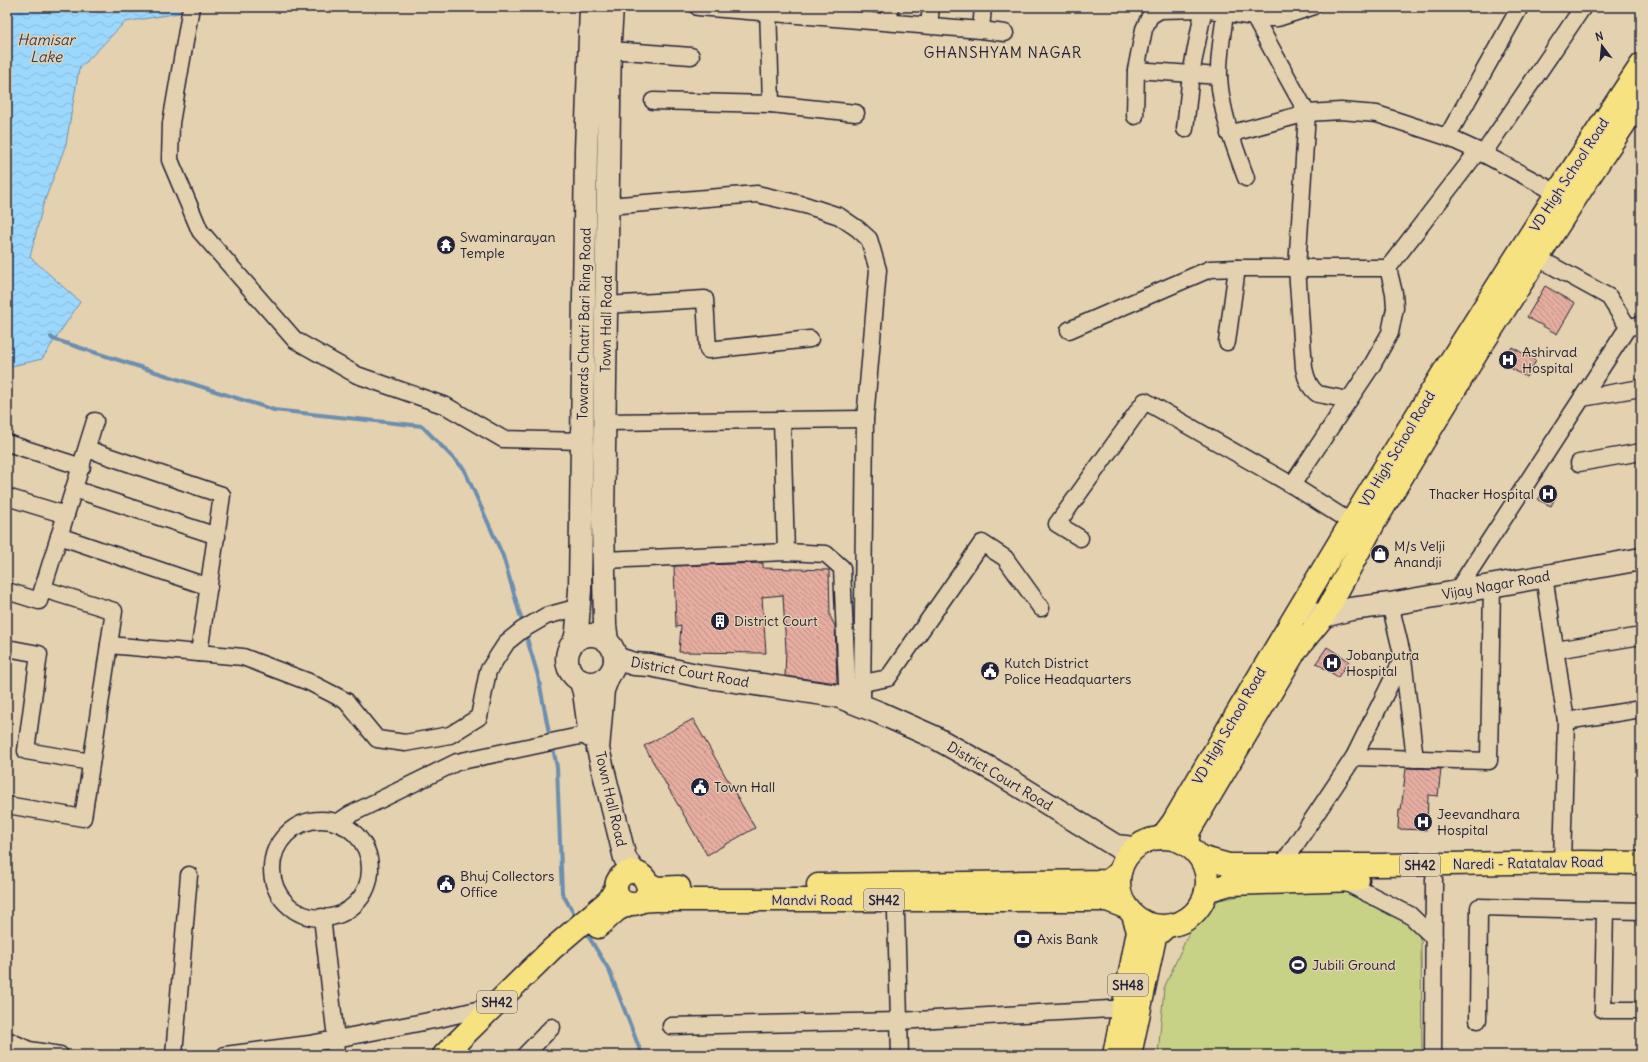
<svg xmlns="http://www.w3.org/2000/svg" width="1648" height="1062" viewBox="0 0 1648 1062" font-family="Delius,sans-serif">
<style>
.pitch{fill:#c7d286;stroke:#747a60}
.water{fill:url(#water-waves);stroke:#6b8faf}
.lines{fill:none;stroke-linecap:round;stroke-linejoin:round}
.stream{stroke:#6b8faf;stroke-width:4}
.building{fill:url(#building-back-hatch);stroke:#22223b}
.street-casing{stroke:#22223b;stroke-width:19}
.secondary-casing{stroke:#22223b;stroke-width:25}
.primary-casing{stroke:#22223b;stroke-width:25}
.street{stroke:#e4d1af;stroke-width:16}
.secondary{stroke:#e4d1af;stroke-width:22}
.primary{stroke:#f7e281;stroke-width:22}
.labels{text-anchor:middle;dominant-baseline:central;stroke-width:3;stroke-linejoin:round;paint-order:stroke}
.shield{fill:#e4d1af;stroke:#5c565e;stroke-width:1}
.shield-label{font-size:13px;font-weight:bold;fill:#22223b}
.street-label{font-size:14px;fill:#22223b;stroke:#e4d1af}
.poi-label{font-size:14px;fill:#22223b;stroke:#e4d1af;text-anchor:start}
.water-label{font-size:15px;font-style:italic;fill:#343d58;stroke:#e4d1af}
.neighbourhood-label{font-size:15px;letter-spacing:1px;fill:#22223b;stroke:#e4d1af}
</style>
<defs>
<pattern id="water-waves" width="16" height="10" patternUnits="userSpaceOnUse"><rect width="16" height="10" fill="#9cd8fd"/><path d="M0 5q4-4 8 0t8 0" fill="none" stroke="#86b9da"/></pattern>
<pattern id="building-back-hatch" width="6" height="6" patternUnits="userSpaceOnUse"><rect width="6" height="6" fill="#e6ada0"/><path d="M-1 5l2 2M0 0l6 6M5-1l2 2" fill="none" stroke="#ba8c84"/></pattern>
</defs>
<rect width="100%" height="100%" fill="#e4d1af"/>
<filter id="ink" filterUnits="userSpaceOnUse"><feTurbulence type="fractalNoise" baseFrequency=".025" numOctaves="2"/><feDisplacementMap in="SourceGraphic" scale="8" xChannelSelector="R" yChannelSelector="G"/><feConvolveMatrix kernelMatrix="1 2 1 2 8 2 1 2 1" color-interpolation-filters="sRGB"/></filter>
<g filter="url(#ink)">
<polygon class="pitch" points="1281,888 1357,893 1414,920 1421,942 1422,1055 1158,1055 1164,988 1192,926 1219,900"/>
<polygon class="water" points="7,7 191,7 191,11 125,22 79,69 66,144 43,205 30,257 80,302 42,359 7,367"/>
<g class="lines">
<g class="stream">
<polyline points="51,337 53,339 274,410 422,426 464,469 503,556 523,625"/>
<polyline points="525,632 538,676 550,738"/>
<polyline points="552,744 557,767 562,893 577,919"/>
<polyline points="584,929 609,970 642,1055"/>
</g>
</g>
<g class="building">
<polygon points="1545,286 1575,303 1557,334 1527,317"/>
<polygon points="1512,347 1536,361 1526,377 1502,363"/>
<polygon points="1545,488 1557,494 1551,506 1538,500"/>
<polygon points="763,563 763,568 829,570 830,616 835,626 837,683 785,676 786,650 783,595 762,597 766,653 679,652 681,626 676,627 674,566"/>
<polygon points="1327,647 1349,661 1338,677 1316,663"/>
<polygon points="693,719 755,828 707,855 644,746"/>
<polygon points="1406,768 1441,769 1438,796 1428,795 1427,830 1398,829 1399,810 1401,810"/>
</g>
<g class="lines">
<defs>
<g id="street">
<polyline points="191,7 171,123 170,160 200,231 295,340 357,375 446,406 503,439 582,441"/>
<polyline points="698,7 981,30 1005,33"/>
<polyline points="768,7 771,104"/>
<path d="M 1225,13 C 1223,31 1218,59 1219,77 C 1221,113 1234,145 1246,178"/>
<path d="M 1254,17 L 1307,113 L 1297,268 L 1304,368 C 1306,378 1309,388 1318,394 L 1349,400"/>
<polyline points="889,22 890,7"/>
<polyline points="929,25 931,7"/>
<polyline points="981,30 983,7"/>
<polyline points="610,50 691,56"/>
<polyline points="1136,70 1219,76"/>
<polyline points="653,101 771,104 856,113"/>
<polyline points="1135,116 1136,70 1144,29 1150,16 1160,10 1204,9 1260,18 1278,18 1312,7"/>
<polyline points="1185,129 1191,74 1204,7"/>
<polyline points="1229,134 1307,113 1341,111 1377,114 1447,137 1478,151 1557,193"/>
<polyline points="1447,137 1520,7"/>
<polyline points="1483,154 1583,7"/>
<polyline points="608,206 757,194 805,205 839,216 858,229 869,239 878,270 865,419 862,706"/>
<polyline points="1538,258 1609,297 1628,327 1641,325"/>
<polyline points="1388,268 1478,151"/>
<polyline points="606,305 705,299 708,350 810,339"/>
<polyline points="1069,330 1210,269 1237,268 1388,268"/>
<polyline points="1227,342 1237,268"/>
<polyline points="1582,398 1641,388"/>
<polyline points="782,420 786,552"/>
<polyline points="605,422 865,419"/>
<polyline points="7,443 82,467"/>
<polyline points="87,449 222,495 199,653"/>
<polyline points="1579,463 1641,452"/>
<polyline points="1292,485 1371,367 1390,333 1395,308 1394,293 1388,268"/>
<polyline points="74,489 217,536"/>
<polyline points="7,497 66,515"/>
<polyline points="59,536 209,587"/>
<polyline points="1080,538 1057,524 1145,401 1292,485 1352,523"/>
<polyline points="604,560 786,552 826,554 842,568 847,684 862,691"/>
<polyline points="1544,576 1566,721 1562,862"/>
<polyline points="7,591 39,601 95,421"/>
<polyline points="1456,592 1628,327"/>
<polyline points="1390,604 1403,658 1415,759"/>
<polyline points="109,645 243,657 309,682 346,701 377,739 405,743 450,735 479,717 488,671 507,642 522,630 546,616 579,607"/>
<polyline points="7,648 39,654 26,751 91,762"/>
<polyline points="1556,650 1641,636"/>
<polyline points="863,683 888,678 982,543 1005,558 1041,608"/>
<polyline points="1566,721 1641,709"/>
<polyline points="1354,757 1489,761 1492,585"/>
<polyline points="7,805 83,818 114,611 43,589"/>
<circle cx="321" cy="869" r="49"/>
<polyline points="337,823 349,815 457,762 589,734"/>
<polyline points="1282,865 1354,757 1403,658"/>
<polyline points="1343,881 1410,915 1434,938"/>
<polyline points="1605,910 1603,1010 1641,1010"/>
<polyline points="896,913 900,1055"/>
<polyline points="322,917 336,1039 335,1055"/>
<polyline points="1478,1020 1479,907 1641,911"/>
<polyline points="671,1026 899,1021 1110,1009 1134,1010"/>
<polyline points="7,1040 29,1050 60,1055"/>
<polyline points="174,1055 189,875"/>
<polyline points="225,1055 310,1044 439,1019 493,1006"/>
<polyline points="525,1055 552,1027"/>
<polyline points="1433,1055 1434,879"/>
</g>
<g id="secondary">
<polyline points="1299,611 1324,616 1351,609 1390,604 1641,559"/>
<circle cx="591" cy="659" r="24"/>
<polyline points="575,640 577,631 580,590 586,151 591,7"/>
<polyline points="607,641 605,625 603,518 610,39 612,7"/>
<polyline points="615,658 634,664 650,665 701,676 837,696 880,713 934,737 995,771 1116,846 1134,848"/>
<polyline points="608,677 603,690 598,749 625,858 634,872"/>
<polyline points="581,682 584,692 590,736"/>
</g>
<g id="primary">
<circle cx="1163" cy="882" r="44"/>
<path d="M 1161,838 L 1173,822 C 1323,566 1476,312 1641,65"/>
<polyline points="1187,845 1189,831 1296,650 1324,616 1374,523 1478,351 1593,171 1641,99"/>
<polyline points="1200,857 1229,865 1379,865 1581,862 1641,863"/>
<circle cx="632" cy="888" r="16"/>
<polyline points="646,882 656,888 679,887"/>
<polyline points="818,885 1107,881 1120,872"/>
<polyline points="1206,891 1230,884 1358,880"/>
<polyline points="641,901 653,900 1107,900 1127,908"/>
<polyline points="598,927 617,910 629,904"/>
<polyline points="444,1055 552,949 609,900 616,888"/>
<polyline points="1114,1055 1138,931 1133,915"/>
<polyline points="1130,1055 1155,937 1167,926"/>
</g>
</defs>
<use href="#street" class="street-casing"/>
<use href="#secondary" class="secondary-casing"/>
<use href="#primary" class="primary-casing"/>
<use href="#street" class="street"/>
<use href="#secondary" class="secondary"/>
<use href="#primary" class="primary"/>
</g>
</g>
<defs>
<symbol id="temple-disc" viewBox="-11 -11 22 22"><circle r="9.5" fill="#22223b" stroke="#e4d1af"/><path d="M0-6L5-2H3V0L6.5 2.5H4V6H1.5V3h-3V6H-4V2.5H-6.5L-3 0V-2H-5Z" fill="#fff"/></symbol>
<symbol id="hospital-disc" viewBox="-11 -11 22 22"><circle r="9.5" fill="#22223b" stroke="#e4d1af"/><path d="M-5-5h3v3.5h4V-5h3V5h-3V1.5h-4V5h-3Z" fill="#fff"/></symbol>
<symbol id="shop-disc" viewBox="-11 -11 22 22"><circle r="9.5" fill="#22223b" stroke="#e4d1af"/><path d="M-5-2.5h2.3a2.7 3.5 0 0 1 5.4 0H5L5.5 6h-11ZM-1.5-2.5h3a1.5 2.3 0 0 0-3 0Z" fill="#fff"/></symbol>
<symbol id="building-disc" viewBox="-11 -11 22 22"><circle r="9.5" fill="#22223b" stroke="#e4d1af"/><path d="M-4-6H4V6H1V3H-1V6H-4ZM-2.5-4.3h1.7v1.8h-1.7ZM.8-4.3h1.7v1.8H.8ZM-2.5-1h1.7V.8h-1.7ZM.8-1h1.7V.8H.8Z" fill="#fff"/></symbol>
<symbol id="civic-disc" viewBox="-11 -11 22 22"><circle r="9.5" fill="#22223b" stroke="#e4d1af"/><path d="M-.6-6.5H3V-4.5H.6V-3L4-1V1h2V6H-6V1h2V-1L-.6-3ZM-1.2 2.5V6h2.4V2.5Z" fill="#fff"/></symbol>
<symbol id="bank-disc" viewBox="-11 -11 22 22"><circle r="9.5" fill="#22223b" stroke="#e4d1af"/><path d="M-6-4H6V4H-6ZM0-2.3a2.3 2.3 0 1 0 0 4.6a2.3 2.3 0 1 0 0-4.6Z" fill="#fff"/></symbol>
<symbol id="stadium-disc" viewBox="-11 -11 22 22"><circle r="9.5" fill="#22223b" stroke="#e4d1af"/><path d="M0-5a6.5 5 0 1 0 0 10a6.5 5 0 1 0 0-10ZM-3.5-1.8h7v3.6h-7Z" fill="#fff"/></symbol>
</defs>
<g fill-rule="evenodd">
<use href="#temple-disc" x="435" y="234" width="22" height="22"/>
<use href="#hospital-disc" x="1497" y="349" width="22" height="22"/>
<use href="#hospital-disc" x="1537" y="483" width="22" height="22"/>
<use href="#shop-disc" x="1369" y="543" width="22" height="22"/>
<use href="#building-disc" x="709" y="610" width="22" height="22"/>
<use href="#hospital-disc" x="1321" y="652" width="22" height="22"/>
<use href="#civic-disc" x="979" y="660" width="22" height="22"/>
<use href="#civic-disc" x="689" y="776" width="22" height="22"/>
<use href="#hospital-disc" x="1412" y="811" width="22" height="22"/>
<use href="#civic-disc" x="435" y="873" width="22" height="22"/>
<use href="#bank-disc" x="1012" y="928" width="22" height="22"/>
<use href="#stadium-disc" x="1287" y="954" width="22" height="22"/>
</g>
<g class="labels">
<g class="shield">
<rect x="1400" y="854" width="40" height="22" rx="3"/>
<rect x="864" y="889" width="40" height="22" rx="3"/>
<rect x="1108" y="974" width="40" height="22" rx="3"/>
<rect x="477" y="991" width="40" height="22" rx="3"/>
</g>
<g class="shield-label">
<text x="1420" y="865">SH42</text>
<text x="884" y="900">SH42</text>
<text x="1128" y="985">SH48</text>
<text x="497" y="1002">SH42</text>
</g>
<g class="street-label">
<text transform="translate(1569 175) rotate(-57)">VD High School Road</text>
<text transform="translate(584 324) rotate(-89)">Towards Chatri Bari Ring Road</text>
<text transform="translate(606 324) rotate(-89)">Town Hall Road</text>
<text transform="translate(1397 449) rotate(-59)">VD High School Road</text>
<text transform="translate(1496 585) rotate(-10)">Vijay Nagar Road</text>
<text transform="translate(690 672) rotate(10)">District Court Road</text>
<text transform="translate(1229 726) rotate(-60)">VD High School Road</text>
<text transform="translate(1000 776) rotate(31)">District Court Road</text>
<text transform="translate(611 799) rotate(77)">Town Hall Road</text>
<text transform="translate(1528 863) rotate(-1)">Naredi - Ratatalav Road</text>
<text x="812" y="900">Mandvi Road</text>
</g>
<g class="poi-label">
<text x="460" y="237">Swaminarayan<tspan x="460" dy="16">Temple</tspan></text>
<text x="1522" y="352">Ashirvad<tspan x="1522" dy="16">Hospital</tspan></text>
<text x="1534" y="494" text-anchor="end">Thacker Hospital</text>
<text x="1394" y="546">M/s Velji<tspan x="1394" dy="16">Anandji</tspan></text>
<text x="734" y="621">District Court</text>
<text x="1346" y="655">Jobanputra<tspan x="1346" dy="16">Hospital</tspan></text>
<text x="1004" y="663">Kutch District<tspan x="1004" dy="16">Police Headquarters</tspan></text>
<text x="714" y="787">Town Hall</text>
<text x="1437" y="814">Jeevandhara<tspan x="1437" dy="16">Hospital</tspan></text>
<text x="460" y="876">Bhuj Collectors<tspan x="460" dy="16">Office</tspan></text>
<text x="1037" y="939">Axis Bank</text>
<text x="1312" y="965">Jubili Ground</text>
</g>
<g class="water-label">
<text x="46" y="39">Hamisar<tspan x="46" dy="17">Lake</tspan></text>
</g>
<g class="neighbourhood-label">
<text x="1003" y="52">GHANSHYAM NAGAR</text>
</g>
</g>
<rect width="1648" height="1062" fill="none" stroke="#e4d1af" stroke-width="24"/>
<rect x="12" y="12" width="1624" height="1038" fill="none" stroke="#22223b" stroke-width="1.5" filter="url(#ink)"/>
<g transform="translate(1602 46) rotate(344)" stroke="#e4d1af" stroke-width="3" paint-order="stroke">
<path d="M0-3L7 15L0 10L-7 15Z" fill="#22223b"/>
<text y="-6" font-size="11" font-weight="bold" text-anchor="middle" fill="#22223b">N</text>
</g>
</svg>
